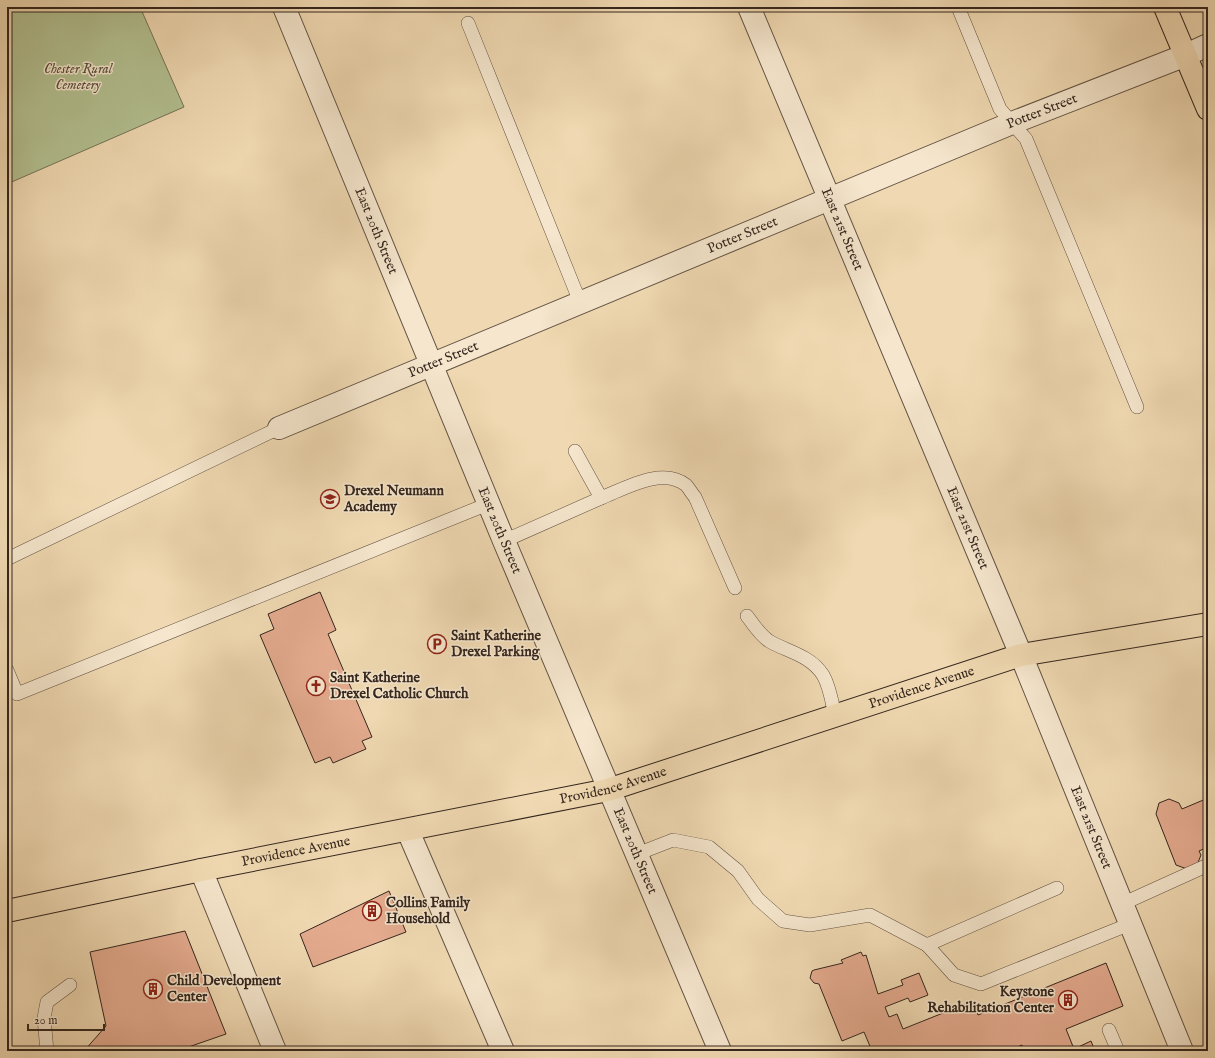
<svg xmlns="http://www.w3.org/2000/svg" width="1215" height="1058" viewBox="0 0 1215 1058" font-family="'IM FELL English',serif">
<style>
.green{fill:#b3c091;stroke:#747358}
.building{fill:#e4ab8f;stroke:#34261e}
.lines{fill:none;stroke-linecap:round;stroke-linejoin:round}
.lane-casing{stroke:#635343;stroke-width:14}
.street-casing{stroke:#635343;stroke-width:24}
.primary-casing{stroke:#34261e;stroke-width:24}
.lane{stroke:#f5e6cd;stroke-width:13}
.street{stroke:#f5e6cd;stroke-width:22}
.primary{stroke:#f0d9b2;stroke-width:22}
.labels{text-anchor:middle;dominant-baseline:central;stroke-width:3;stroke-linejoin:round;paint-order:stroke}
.park-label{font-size:14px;font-style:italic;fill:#544c3b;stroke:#f5e6cd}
.street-label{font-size:14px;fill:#34261e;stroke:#f5e6cd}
.poi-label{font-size:14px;font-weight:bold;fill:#34261e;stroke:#f5e6cd;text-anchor:start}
</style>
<rect width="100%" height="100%" fill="#f0d9b2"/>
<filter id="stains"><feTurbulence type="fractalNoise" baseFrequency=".005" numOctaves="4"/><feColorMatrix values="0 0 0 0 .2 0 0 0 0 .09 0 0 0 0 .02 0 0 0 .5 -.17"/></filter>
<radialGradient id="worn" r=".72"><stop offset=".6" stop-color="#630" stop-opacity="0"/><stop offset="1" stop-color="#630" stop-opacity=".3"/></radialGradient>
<polygon class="green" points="7,7 140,7 184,107 7,184"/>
<g class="building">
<polygon points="320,592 336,630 328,634 372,737 362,741 366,749 333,763 330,757 315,763 260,635 274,629 268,614"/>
<polygon points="1208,798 1208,847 1199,851 1201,855 1197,865 1187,869 1176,865 1156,814 1159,803 1169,799 1179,803 1182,809"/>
<polygon points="389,891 406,932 313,967 300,934"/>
<polygon points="185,931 226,1034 177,1051 84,1051 106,1026 90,952"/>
<polygon points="861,952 863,956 866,955 878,994 903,985 901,980 919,973 928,995 910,1002 908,998 885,1007 889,1017 897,1014 903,1029 973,1001 978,1015 1106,963 1123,1006 1066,1029 1074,1049 1091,1041 1095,1051 1025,1051 1022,1045 1007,1051 872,1051 864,1032 842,1041 819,984 814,983 810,978 812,971 814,970 843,963 841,960"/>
</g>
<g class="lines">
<defs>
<g id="lane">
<polyline points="958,7 1000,109 1026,139 1137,407"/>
<polyline points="468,23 580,302"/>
<path d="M 601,498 C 624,489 662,466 686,485 C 689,488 692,494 695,497 L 735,588"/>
<polyline points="504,541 601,498 575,451"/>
<polyline points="7,559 279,428"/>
<path d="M 747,616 C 754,625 759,634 769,641 C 788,652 810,655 823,675 C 830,687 832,702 835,716"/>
<polyline points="7,670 17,694 488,504"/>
<polyline points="637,854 673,840 709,847 738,871 758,899 783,921 810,925 870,915 927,945 1057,888"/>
<polyline points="1122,904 1208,865"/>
<polyline points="927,945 954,975 981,984 1130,924"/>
<polyline points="1109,1030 1118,1051"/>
<polyline points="47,1051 44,1018 47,1002 70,985"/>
</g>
<g id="street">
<path id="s1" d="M 284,7 L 504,541 L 720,1051"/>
<path id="s2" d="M 749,7 L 1021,655 L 1182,1051"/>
<path id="s3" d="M 279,428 L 1012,123 L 1186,55 L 1208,45"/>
<polyline points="408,831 503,1051"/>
<polyline points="201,870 275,1051"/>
</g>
<g id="primary">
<polyline points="1165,7 1208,109"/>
<path id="s4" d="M 7,911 L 201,870 L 608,790 L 1021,655 L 1208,624"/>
</g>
</defs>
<use href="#lane" class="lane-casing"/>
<use href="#street" class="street-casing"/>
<use href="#primary" class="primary-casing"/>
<use href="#lane" class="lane"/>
<use href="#street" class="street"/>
<use href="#primary" class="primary"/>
</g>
<defs>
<symbol id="school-ring" viewBox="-11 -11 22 22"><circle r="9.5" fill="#f5e6cd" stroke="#8f2418" stroke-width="1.5"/><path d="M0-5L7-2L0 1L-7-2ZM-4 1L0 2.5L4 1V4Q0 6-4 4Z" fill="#8f2418"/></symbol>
<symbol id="parking-ring" viewBox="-11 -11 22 22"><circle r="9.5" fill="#f5e6cd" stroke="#8f2418" stroke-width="1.5"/><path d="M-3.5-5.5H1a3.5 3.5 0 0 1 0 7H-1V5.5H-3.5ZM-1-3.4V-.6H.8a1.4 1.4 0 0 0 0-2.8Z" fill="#8f2418"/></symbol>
<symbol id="church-ring" viewBox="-11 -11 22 22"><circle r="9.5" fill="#f5e6cd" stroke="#8f2418" stroke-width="1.5"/><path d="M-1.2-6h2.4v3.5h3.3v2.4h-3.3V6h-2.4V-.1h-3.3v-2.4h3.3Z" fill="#8f2418"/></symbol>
<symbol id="building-ring" viewBox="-11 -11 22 22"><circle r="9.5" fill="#f5e6cd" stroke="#8f2418" stroke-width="1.5"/><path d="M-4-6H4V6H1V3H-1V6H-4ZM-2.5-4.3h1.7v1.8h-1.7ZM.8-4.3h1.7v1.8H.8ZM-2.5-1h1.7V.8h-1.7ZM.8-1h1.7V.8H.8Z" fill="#8f2418"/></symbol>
</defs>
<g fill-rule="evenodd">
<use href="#school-ring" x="319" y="488" width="22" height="22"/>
<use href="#parking-ring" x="426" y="633" width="22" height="22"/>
<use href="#church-ring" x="305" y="675" width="22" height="22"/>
<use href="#building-ring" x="361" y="900" width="22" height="22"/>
<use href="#building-ring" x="142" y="978" width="22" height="22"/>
<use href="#building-ring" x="1057" y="989" width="22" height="22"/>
</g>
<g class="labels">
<g class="park-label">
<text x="78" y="69">Chester Rural<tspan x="78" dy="16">Cemetery</tspan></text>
</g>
<g class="street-label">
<text stroke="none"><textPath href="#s3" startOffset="826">Potter Street</textPath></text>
<text stroke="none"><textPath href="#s1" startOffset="242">East 20th Street</textPath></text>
<text stroke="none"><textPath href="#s2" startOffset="241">East 21st Street</textPath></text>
<text stroke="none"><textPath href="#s3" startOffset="502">Potter Street</textPath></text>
<text stroke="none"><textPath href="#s3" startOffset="178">Potter Street</textPath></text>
<text stroke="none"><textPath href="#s2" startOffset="565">East 21st Street</textPath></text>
<text stroke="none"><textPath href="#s1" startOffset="566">East 20th Street</textPath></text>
<text stroke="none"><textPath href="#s4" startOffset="943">Providence Avenue</textPath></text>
<text stroke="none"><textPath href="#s4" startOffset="619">Providence Avenue</textPath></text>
<text stroke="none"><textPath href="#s2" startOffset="889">East 21st Street</textPath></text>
<text stroke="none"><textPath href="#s1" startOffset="914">East 20th Street</textPath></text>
<text stroke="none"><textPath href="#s4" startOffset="295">Providence Avenue</textPath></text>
</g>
<g class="poi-label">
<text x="344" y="491">Drexel Neumann<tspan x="344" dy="16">Academy</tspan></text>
<text x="451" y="636">Saint Katherine<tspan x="451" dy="16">Drexel Parking</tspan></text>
<text x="330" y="678">Saint Katherine<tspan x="330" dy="16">Drexel Catholic Church</tspan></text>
<text x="386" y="903">Collins Family<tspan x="386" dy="16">Household</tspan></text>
<text x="167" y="981">Child Development<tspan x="167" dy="16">Center</tspan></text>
<text x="1054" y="992" text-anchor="end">Keystone<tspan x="1054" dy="16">Rehabilitation Center</tspan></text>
</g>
</g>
<rect width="1215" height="1058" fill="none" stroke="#f0d9b2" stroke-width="24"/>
<rect x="8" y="8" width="1199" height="1042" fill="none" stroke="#34261e" stroke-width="2"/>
<rect x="12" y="12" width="1191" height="1034" fill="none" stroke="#34261e"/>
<path d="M28 1024v6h76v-6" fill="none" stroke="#34261e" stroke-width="2"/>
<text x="34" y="1024" font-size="12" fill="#34261e" stroke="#f5e6cd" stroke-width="3" paint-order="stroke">20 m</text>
<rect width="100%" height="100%" filter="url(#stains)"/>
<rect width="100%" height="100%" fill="url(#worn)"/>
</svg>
